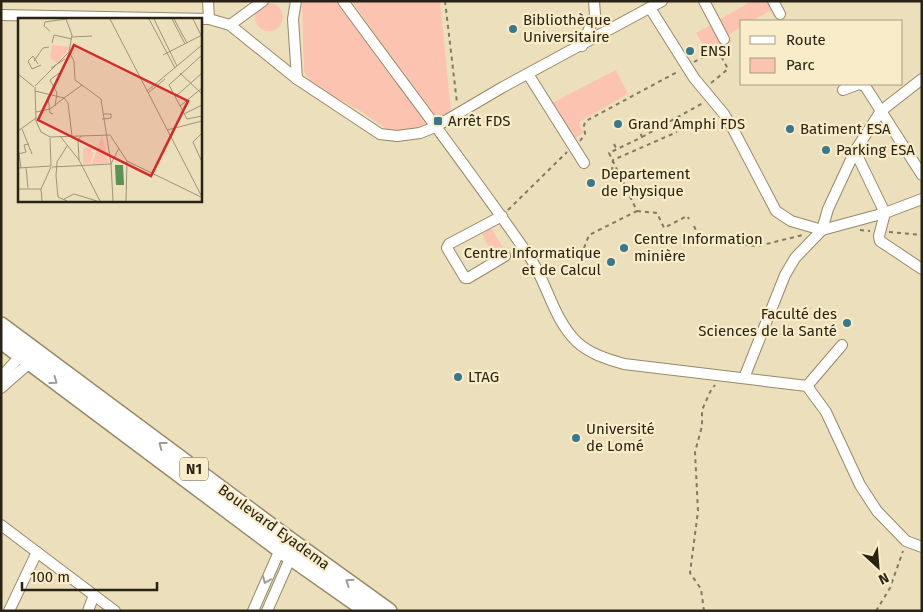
<svg xmlns="http://www.w3.org/2000/svg" width="923" height="612" viewBox="0 0 923 612" font-family="'Fira Sans',sans-serif">
<style>
.green{fill:#fdc3b1}
.lines{fill:none;stroke-linecap:round;stroke-linejoin:round}
.minor-casing{stroke:#958968;stroke-width:12}
.highway-casing{stroke:#958968;stroke-width:18}
.path{stroke:#817961;stroke-width:2;stroke-dasharray:4 4;stroke-linecap:butt}
.minor{stroke:#fff;stroke-width:10}
.highway{stroke:#fff;stroke-width:15}
.oneway{stroke:#9e9c96}
.poi-dot{fill:#39788c;stroke:#f9ecc8;stroke-width:2}
.labels{text-anchor:middle;dominant-baseline:central;stroke-width:4.5;stroke-linejoin:round;paint-order:stroke}
.shield{fill:#f9ecc8;stroke:#675f4b;stroke-width:1}
.shield-label{font-size:14px;font-weight:bold;fill:#282315}
.poi-label{font-size:15px;fill:#282315;stroke:#f9ecc8;text-anchor:start}
.street-label{font-size:15px;fill:#282315;stroke:#f9ecc8}
.inset-road{fill:none;stroke:#9e9479;stroke-width:1}
.view{fill:#d62828;fill-opacity:0.15;stroke:#d62828;stroke-width:2.5}
.inset-edge{fill:none;stroke:#282315;stroke-width:2.5}
</style>
<rect width="100%" height="100%" fill="#ecdfbb"/>
<g class="green">
<polygon points="302,1 341,1 427,126 422,129 389,131 362,112 313,85 304,72"/>
<polygon points="352,1 440,1 451,112 435,121"/>
<polygon points="752,1 771,1 774,9 751,21 742,21 742,27 728,35 732,42 729,43 717,21"/>
<circle cx="269" cy="17" r="14"/>
<polygon points="714,23 724,41 716,46 718,50 709,55 696,33"/>
<polygon points="616,70 628,94 579,122 583,133 575,138 571,137 550,104"/>
<polygon points="491,228 505,251 494,256 482,234"/>
</g>
<g class="lines">
<defs>
<g id="minor">
<polyline points="208,1 209,19"/>
<polyline points="296,1 293,19 297,79"/>
<path d="M 343,1 C 405,86 469,169 529,256 C 547,282 553,319 577,342 C 590,354 607,359 624,364 L 807,386 L 826,412 L 860,485 L 877,511 L 906,541 L 922,547"/>
<polyline points="704,1 724,39"/>
<polyline points="773,1 780,14"/>
<polyline points="650,8 694,78 724,114 733,129 776,211 791,221 822,230 828,209 855,151 881,111 922,79"/>
<polyline points="1,15 209,19 230,25 297,79 380,134 397,136 420,133 435,127 503,87 662,1"/>
<polyline points="230,25 263,1"/>
<polyline points="582,46 595,15 594,1"/>
<polyline points="528,74 584,163"/>
<polyline points="843,90 859,84 865,86 922,175"/>
<polyline points="855,151 885,213 879,236 880,241 922,269"/>
<polyline points="502,216 449,244 447,248 465,278 468,278 505,256"/>
<polyline points="1,377 24,352"/>
<polyline points="744,378 785,275 795,258 822,230 885,213 922,199"/>
<polyline points="807,386 842,345"/>
<polyline points="1,388 34,359"/>
<polyline points="1,525 115,611"/>
<polyline points="9,611 37,552"/>
<polyline points="88,611 94,595"/>
<polyline points="253,611 282,545"/>
<polyline points="267,611 293,552"/>
</g>
<g id="highway">
<polyline points="1,325 286,537 389,611"/>
<polyline points="1,341 279,549 367,611"/>
</g>
</defs>
<use href="#minor" class="minor-casing"/>
<use href="#highway" class="highway-casing"/>
<g class="path">
<polyline points="445,1 457,103"/>
<polyline points="694,62 703,57"/>
<polyline points="711,83 728,69 721,56 726,50"/>
<polyline points="642,137 703,103"/>
<polyline points="580,141 585,134 584,125 586,121 679,71"/>
<polyline points="614,144 617,150"/>
<polyline points="612,171 613,160 677,132"/>
<polyline points="508,210 567,152"/>
<polyline points="637,211 657,213 664,228 687,216 689,219"/>
<polyline points="694,226 698,235 732,244 758,246 803,235"/>
<polyline points="860,230 870,231"/>
<polyline points="889,232 922,235"/>
<polyline points="584,248 589,235 637,211 609,153 642,137 639,130"/>
<polyline points="704,611 701,589 690,573 698,511 695,452 702,426 702,410 711,390 715,385"/>
<polyline points="876,611 890,588 903,551"/>
</g>
<use href="#minor" class="minor"/>
<use href="#highway" class="highway"/>
</g>
<defs><path id="oneway-chevron" d="M-2-3.5L2.5 0L-2 3.5" fill="none" stroke-width="1.6" stroke-linecap="round" stroke-linejoin="round" transform="scale(1.25)"/></defs>
<g class="oneway">
<use href="#oneway-chevron" transform="translate(54 381) rotate(36)"/>
<use href="#oneway-chevron" transform="translate(162 445) rotate(-143)"/>
<use href="#oneway-chevron" transform="translate(266 580) rotate(113)"/>
<use href="#oneway-chevron" transform="translate(349 582) rotate(-145)"/>
</g>
<g class="poi-dot">
<circle cx="513" cy="29" r="5"/>
<circle cx="690" cy="51" r="5"/>
<rect x="433" y="116" width="10" height="10" rx="2.5"/>
<circle cx="618" cy="124" r="5"/>
<circle cx="790" cy="129" r="5"/>
<circle cx="826" cy="150" r="5"/>
<circle cx="591" cy="183" r="5"/>
<circle cx="624" cy="248" r="5"/>
<circle cx="611" cy="262" r="5"/>
<circle cx="847" cy="323" r="5"/>
<circle cx="458" cy="377" r="5"/>
<circle cx="576" cy="438" r="5"/>
</g>
<g class="labels">
<rect class="shield" x="180" y="457.5" width="28" height="23" rx="4"/>
<g class="shield-label">
<text x="194" y="469">N1</text>
</g>
<g class="poi-label">
<text x="523" y="20">Bibliothèque<tspan x="523" dy="17">Universitaire</tspan></text>
<text x="700" y="51">ENSI</text>
<text x="448" y="121">Arrêt FDS</text>
<text x="628" y="124">Grand Amphi FDS</text>
<text x="800" y="129">Batiment ESA</text>
<text x="836" y="150">Parking ESA</text>
<text x="601" y="174">Departement<tspan x="601" dy="17">de Physique</tspan></text>
<text x="634" y="239">Centre Information<tspan x="634" dy="17">minière</tspan></text>
<text x="601" y="253" text-anchor="end">Centre Informatique<tspan x="601" dy="17">et de Calcul</tspan></text>
<text x="837" y="314" text-anchor="end">Faculté des<tspan x="837" dy="17">Sciences de la Santé</tspan></text>
<text x="468" y="377">LTAG</text>
<text x="586" y="429">Université<tspan x="586" dy="17">de Lomé</tspan></text>
</g>
<g class="street-label">
<text transform="translate(274 527) rotate(36)">Boulevard Eyadema</text>
</g>
</g>
<g transform="translate(18 18)">
<rect width="184" height="184" fill="#ecdfbb"/>
<path d="M 34,27 L 52,29 L 39,45 L 32,40 ZM 84,117 L 91,145 L 74,146 ZM 73,126 L 73,134 L 76,134 L 72,145 L 65,146 L 65,131 Z" fill="#fdc3b1"/>
<path d="M 97,147 L 105,147 L 106,167 L 98,167 Z" fill="#5b9357"/>
<path class="inset-road" d="M 92,1 L 184,179M 131,1 L 157,50M 136,1 L 159,48M 154,1 L 167,26M 156,1 L 169,25M 175,1 L 183,17M 32,13 L 26,8 L 27,4 L 48,1M 54,19 L 74,18M 34,25 L 36,17 L 54,21M 51,34 L 56,43 L 57,62 L 83,81 L 93,146M 145,37 L 184,17M 184,37 L 151,67 L 169,101 L 184,98M 16,43 L 25,30 L 31,29M 20,46 L 15,38 L 10,43 L 14,51 L 23,47M 33,50 L 47,41M 162,55 L 184,76M 0,56 L 16,69M 17,68 L 51,34 L 54,17 L 48,1M 17,69 L 18,103 L 23,114 L 32,119M 17,73 L 46,80 L 64,67M 129,73 L 184,27M 130,75 L 147,61M 30,78 L 32,95 L 35,96M 157,79 L 184,55M 37,88 L 39,75 L 32,62 L 41,55M 162,88 L 184,70M 18,94 L 32,91 L 46,80 L 50,85 L 54,118M 166,96 L 184,87M 84,101 L 93,100 L 93,96 L 86,96M 4,111 L 14,136M 149,112 L 184,103M 0,113 L 18,100M 184,115 L 175,124 L 184,144M 42,118 L 61,142 L 82,183M 32,119 L 92,117 L 109,143 L 183,179M 32,120 L 33,148M 0,129 L 3,150M 0,136 L 8,134 L 6,127 L 11,126M 61,142 L 60,122 L 63,118M 8,149 L 10,170M 34,149 L 93,146M 0,150 L 33,148M 0,171 L 23,171M 46,181 L 56,176 L 79,183M 24,183 L 23,171 L 33,149M 49,183 L 40,179 L 38,158 L 39,144 L 49,128M 95,183 L 93,146 L 101,130M 108,183 L 109,143"/>
<path class="view" d="M 56,27 L 170,83 L 133,158 L 20,102 Z"/>
<rect width="184" height="184" class="inset-edge"/>
</g>
<rect width="923" height="612" fill="none" stroke="#282315" stroke-width="5"/>
<rect x="740" y="20" width="162" height="65" fill="#f9ecc8" stroke="#a59c80"/>
<rect x="750" y="36" width="25" height="8" fill="#ffffff" stroke="#a59c80"/>
<text x="786" y="45" font-size="15" fill="#282315">Route</text>
<rect x="750" y="58" width="25" height="15" fill="#fdc3b1" stroke="#a59c80"/>
<text x="786" y="70" font-size="15" fill="#282315">Parc</text>
<g transform="translate(878 567) rotate(154)" stroke="#f9ecc8" stroke-width="4" paint-order="stroke">
<path d="M0-4L9 19L0 12L-9 19Z" fill="#282315"/>
<text y="-8" font-size="14" font-weight="bold" text-anchor="middle" fill="#282315">N</text>
</g>
<path d="M22 582v8h135v-8" fill="none" stroke="#282315" stroke-width="2.5"/>
<text x="30" y="582" font-size="15" fill="#282315" stroke="#f9ecc8" stroke-width="4" paint-order="stroke">100 m</text>
</svg>
